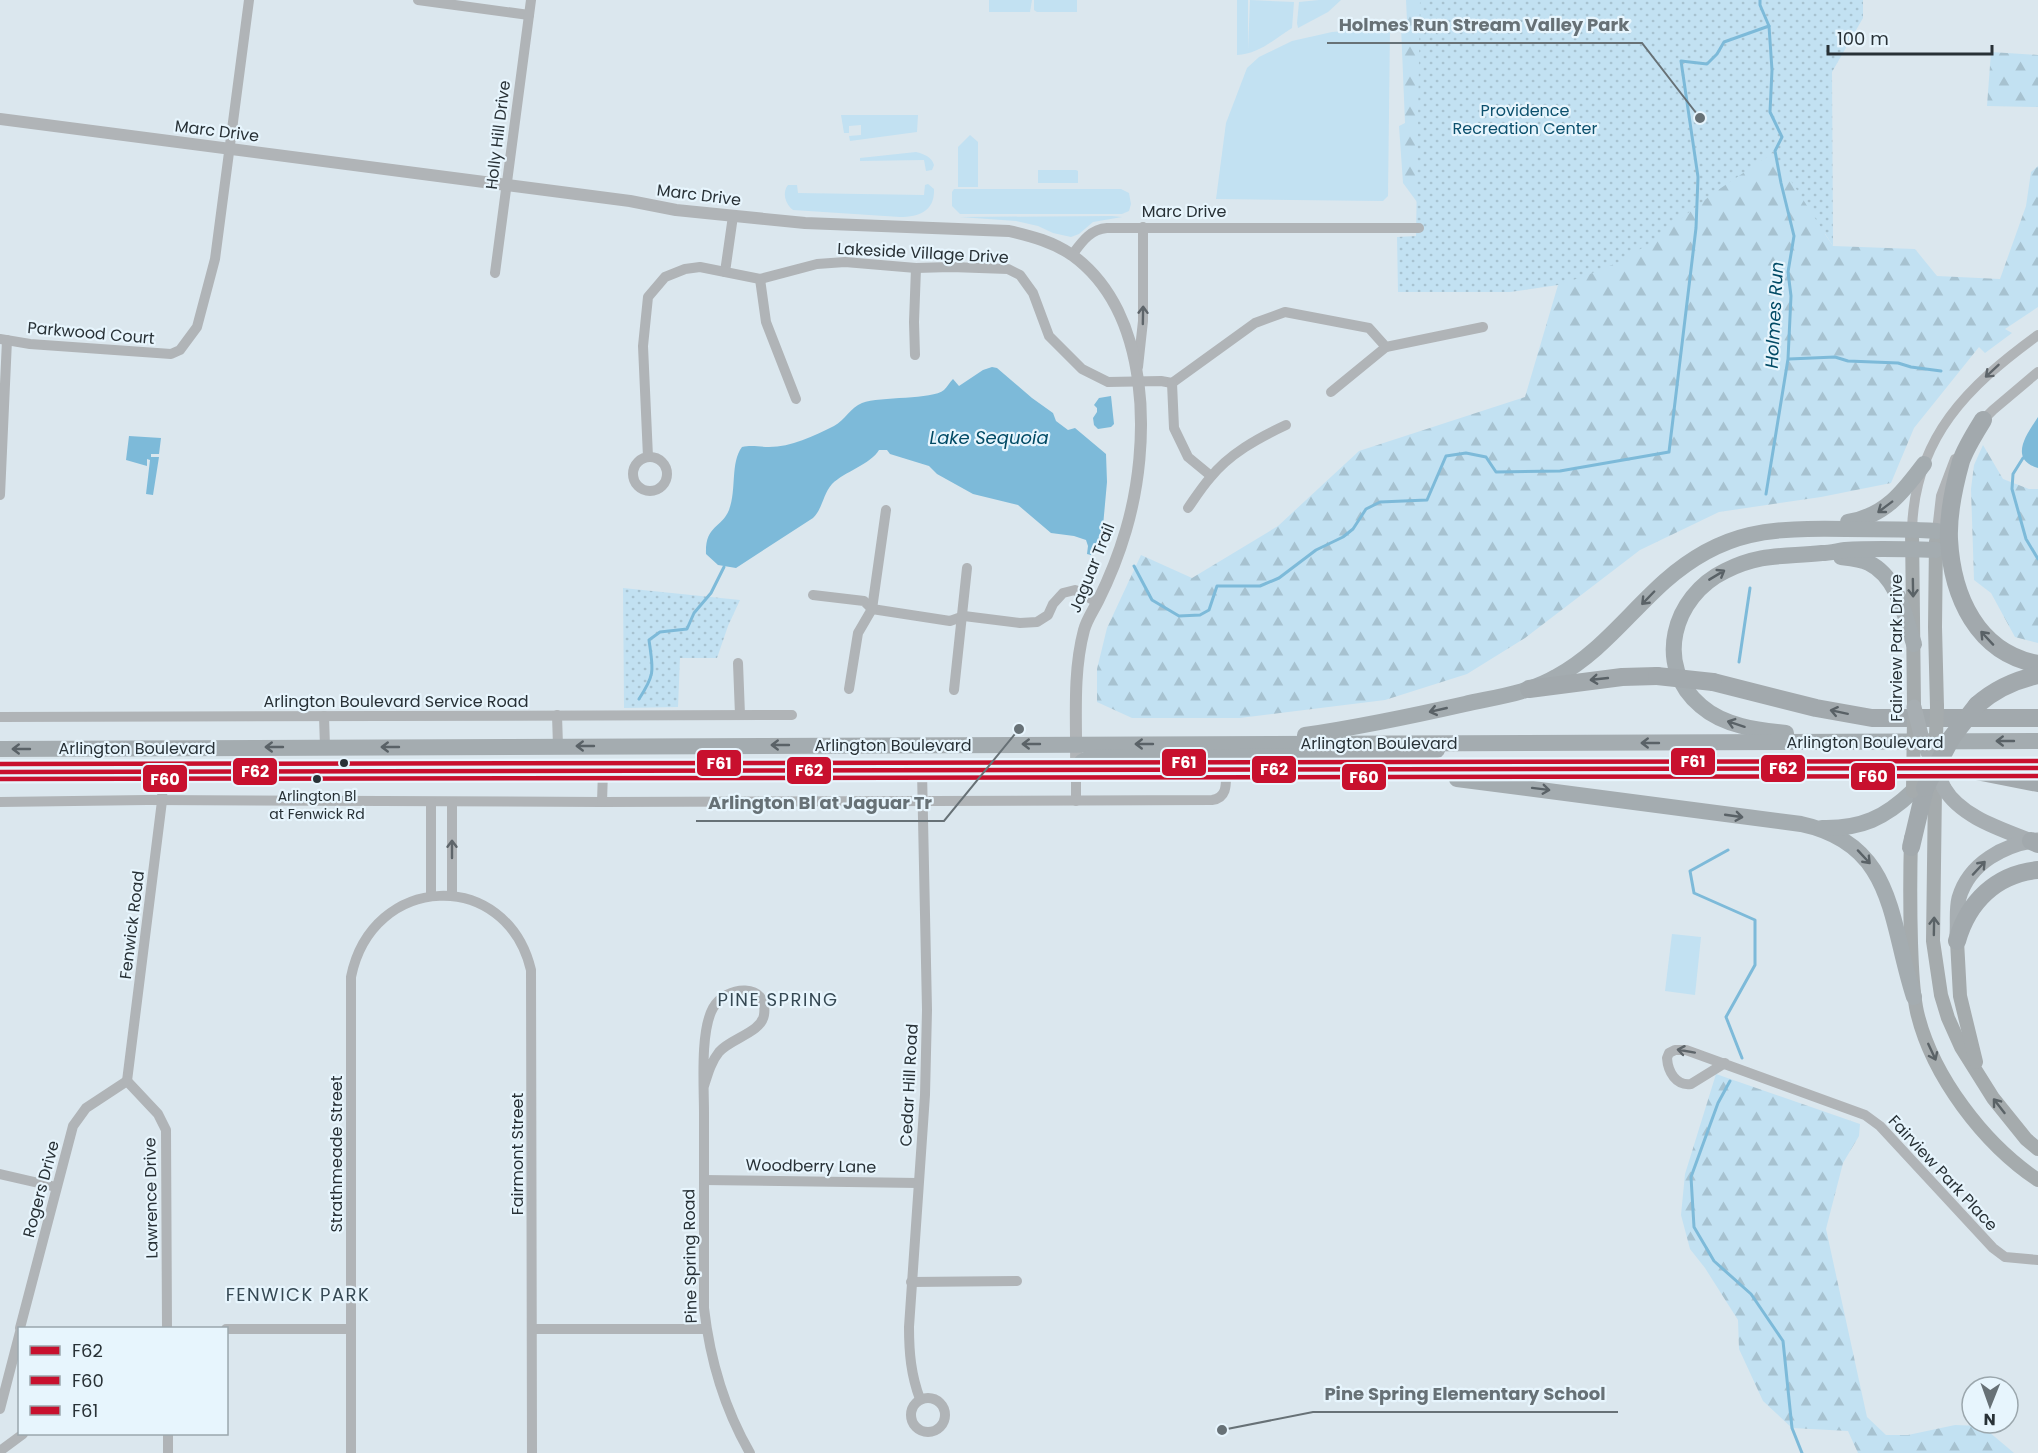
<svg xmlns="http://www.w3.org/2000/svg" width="2038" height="1453" viewBox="0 0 2038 1453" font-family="Poppins,sans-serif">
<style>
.green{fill:#c2e1f2}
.forest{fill:url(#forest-firs)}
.park{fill:url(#park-dots)}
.water{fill:#7dbad9}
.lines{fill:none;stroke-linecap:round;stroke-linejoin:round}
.stream{stroke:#7dbad9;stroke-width:3}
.minor{stroke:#b0b4b7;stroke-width:10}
.tertiary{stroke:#b0b4b7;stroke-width:12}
.secondary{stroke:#a5abad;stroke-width:14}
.primary{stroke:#a7aeb2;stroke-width:15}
.trunk{stroke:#a4acb0;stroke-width:16}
.motorway{stroke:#a2a9ad;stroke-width:18}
.secondary-bridge{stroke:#a5abad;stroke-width:14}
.primary-bridge{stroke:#a7aeb2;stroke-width:15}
.motorway-bridge{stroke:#a2a9ad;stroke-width:18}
.bus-1-casing{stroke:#e7f5fd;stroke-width:9}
.bus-2-casing{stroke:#e7f5fd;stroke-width:9}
.bus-3-casing{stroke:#e7f5fd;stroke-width:9}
.bus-1{stroke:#c8102e;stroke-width:4.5}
.bus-2{stroke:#c8102e;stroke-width:4.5}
.bus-3{stroke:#c8102e;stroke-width:4.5}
.oneway{stroke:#5e656a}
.oneway2{stroke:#5a6267}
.oneway3{stroke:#5a6266}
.oneway4{stroke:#596166}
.oneway5{stroke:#5b6368}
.bus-dot{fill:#283136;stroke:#e7f5fd;stroke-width:2}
.labels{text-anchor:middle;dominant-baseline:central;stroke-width:4.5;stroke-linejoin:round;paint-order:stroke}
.bus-label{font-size:14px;fill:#283136;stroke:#e7f5fd}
.park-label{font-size:16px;fill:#0c506d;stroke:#e7f5fd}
.street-label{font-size:16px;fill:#283136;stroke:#e7f5fd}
.water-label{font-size:18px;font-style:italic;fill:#014a65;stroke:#e7f5fd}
.neighbourhood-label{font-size:18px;letter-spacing:1.5px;fill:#364954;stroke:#e7f5fd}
.leader{fill:none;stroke:#677176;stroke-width:2}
.callout-dot{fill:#677176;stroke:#e7f5fd;stroke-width:2}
.callout-label{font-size:18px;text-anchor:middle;font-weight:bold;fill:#677176;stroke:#e7f5fd;stroke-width:4.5;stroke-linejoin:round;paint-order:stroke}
.line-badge{stroke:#e7f5fd;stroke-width:2}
.badge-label{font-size:16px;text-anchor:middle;font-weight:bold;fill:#fff}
</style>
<defs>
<pattern id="forest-firs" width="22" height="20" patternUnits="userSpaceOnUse" patternTransform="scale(1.5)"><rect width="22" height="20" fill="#c2e1f2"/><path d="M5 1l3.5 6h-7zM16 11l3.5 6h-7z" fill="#a7c2d0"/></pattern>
<pattern id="park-dots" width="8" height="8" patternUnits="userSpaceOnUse" patternTransform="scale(1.5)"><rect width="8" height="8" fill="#c2e1f2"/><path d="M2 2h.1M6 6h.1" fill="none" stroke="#a7c2d0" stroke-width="1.8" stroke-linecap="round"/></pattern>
</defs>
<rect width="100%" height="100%" fill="#dbe7ee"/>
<g class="green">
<polygon points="989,0 1032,0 1030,12 989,12"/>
<polygon points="1034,0 1077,0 1077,12 1037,12 1034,10"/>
<path d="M 1237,0 L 1248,0 L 1248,50 L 1250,0 L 1294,2 L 1292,28 C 1274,39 1260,54 1237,55 Z"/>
<polygon points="1319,0 1341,0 1328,12 1298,28 1297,23 1299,2"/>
<polygon points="1390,27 1388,196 1383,201 1216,199 1226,123 1247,68 1259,57 1292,41 1332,32"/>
<polygon points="841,115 918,115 917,132 850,141 849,136 861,135 861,125 849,126 849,133 844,133"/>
<polygon points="970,135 978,142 978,187 958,187 958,147"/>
<path d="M 916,152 C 924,154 932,157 934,165 L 932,170 L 926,171 L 924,160 L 860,161 L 860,158 Z"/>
<polygon points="1038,170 1076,170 1078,171 1078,183 1038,183"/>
<path d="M 928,184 L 934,189 C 935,211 919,217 900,217 L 793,210 C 785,204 782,192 788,185 L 797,185 L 798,193 L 924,195 L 925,185 Z"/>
<polygon points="954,189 1121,189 1129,193 1131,204 1129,211 1122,214 960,214 952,206 952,192"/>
<polygon points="1112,216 1122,217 1093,222 1079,234 1071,237 1053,233 1038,226 1016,221 960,217"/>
<polygon points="1672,934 1701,937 1695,995 1665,991"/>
</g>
<g class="forest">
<polygon points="1406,0 1421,0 1417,202 1403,183 1399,126 1405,123 1401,26 1407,21"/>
<polygon points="1991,52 2038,55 2038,107 1987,106"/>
<polygon points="1816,81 1825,234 1833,246 1915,249 1937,276 2000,279 2026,206 2031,172 2038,166 2038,307 2005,329 2012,333 1985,353 1979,347 1914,428 1891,483 1821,497 1719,512 1640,550 1525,638 1467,674 1385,700 1240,718 1132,718 1097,702 1097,669 1107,628 1141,555 1192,578 1278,526 1359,451 1525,397 1558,285 1567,267"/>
<polygon points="1983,445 2003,479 2029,489 2038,489 2038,643 2015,637 1991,593 1974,580 1971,489 1974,465"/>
<polygon points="1716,1074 1860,1124 1859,1136 1843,1163 1826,1229 1867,1417 1886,1435 1908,1435 1955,1425 1982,1426 2014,1453 1858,1453 1848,1431 1792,1428 1763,1401 1739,1349 1738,1320 1705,1268 1690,1249 1681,1215 1685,1174"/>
</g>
<g class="park">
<polygon points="1420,0 1863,0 1863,18 1832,72 1833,246 1773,153 1715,192 1647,245 1619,262 1585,276 1558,285 1510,292 1398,292 1397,237 1416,236"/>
<polygon points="623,588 740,600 728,626 717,658 680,658 678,707 624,708"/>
</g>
<g class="water">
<path d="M 992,367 L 997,368 L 1032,398 L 1053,413 L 1056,421 L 1068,430 L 1075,428 L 1106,454 L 1107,482 L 1103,526 L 1107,533 L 1101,549 L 1094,550 L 1091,555 L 1087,554 L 1088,546 L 1086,540 L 1074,536 L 1051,533 L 1018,505 L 973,494 L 937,474 L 929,466 L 890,454 L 887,450 L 879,450 C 871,464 844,472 832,484 C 823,494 823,508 813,518 L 736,568 L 718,565 L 706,554 C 705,525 721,529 729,510 C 737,489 730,463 742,447 C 752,445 759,447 769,447 C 791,447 814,436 834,426 C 845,420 851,407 862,403 C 881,396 932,400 944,390 C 947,387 950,382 953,379 L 959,386 L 983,370 Z"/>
<polygon points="1111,396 1114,424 1111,427 1098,429 1094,425 1093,418 1097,412 1097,408 1094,405 1099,398"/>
<path d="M 2038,417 L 2038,468 C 2008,459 2027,434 2038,417 Z"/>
<polygon points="129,436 161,438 159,454 151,454 151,457 159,457 153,495 146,494 150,460 147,459 147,466 126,460"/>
</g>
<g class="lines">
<g class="stream">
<polyline points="1760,0 1760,5 1769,26 1772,70 1770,112 1782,137 1775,151 1781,183 1794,236 1788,272 1791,296 1788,359 1766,494"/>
<polyline points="1789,359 1835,357 1848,361 1898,363 1911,367 1941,371"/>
<polyline points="2023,458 2013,474 2012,489 2026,539 2038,559"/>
<polyline points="1134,566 1152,600 1179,616 1200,615 1209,610 1217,586 1260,586 1279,578 1316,550 1343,537 1353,529 1366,509 1380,502 1427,500 1446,456 1466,453 1486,457 1496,472 1560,471 1669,452 1696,228 1698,177 1681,61 1707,64 1717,54 1724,42 1769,26"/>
<polyline points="1739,662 1750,588"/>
<path d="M 639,699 C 656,673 653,670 649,640 L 660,632 L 687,629 L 694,613 L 711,593 L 724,567"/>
<polyline points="1728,850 1690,871 1694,893 1755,920 1755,965 1726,1017 1742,1058"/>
<polyline points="1730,1081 1718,1103 1691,1177 1694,1227 1714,1261 1751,1294 1783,1341 1792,1428 1802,1453"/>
</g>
<g class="minor">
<polyline points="418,0 529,15"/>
<polyline points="733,216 725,272 760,279 817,264 845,262 916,268 951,267 1008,269 1020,275 1033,293 1049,336 1082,369 1108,382 1161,381 1172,383"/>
<path d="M 1072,255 C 1081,243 1090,229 1107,228 L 1419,228"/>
<polyline points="495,273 531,0"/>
<polyline points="760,279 766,322 796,399"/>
<polyline points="0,339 30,344 171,354 180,350 197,327 215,259 249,0"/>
<polyline points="915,355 914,322 916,268"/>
<polyline points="1138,367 1143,321 1143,227"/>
<polyline points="1172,383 1255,323 1285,312 1369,328 1386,347 1483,327"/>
<polyline points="1172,383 1174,428 1188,457 1211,476"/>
<polyline points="1331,392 1386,347"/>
<polyline points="1981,422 1993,410 2038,372"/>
<circle cx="650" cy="474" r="17"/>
<polyline points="648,457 643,346 648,297 665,277 685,269 700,267 725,272"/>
<polyline points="0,495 7,340"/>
<path d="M 1188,508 C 1195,498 1202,487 1210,478 C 1229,454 1258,438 1286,425"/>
<path d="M 1912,529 C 1915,437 1968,386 2038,335"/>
<polyline points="1937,531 1941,496 1955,459"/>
<polyline points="813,595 864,601 872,609 950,621 964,616 1020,623 1037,622 1048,615 1053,604 1063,593 1075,590 1097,602"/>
<polyline points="738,663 740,715"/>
<polyline points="849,689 858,633 872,609 886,510"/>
<polyline points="954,690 967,568"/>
<polyline points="557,715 558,746"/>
<polyline points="324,716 325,747"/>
<polyline points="0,717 792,715"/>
<polyline points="1076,801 1076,771"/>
<path d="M 0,802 L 147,800 L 602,802 L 1212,800 C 1228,798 1226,783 1226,770"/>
<polyline points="602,802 603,771"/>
<polyline points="431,896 431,802"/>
<polyline points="452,896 452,802"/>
<path d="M 1725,1063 L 1691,1084 C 1676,1086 1668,1072 1667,1058 L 1669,1053 L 1675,1050 L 1686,1050 L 1865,1115 L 1880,1126 L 1993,1248 L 2005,1257 L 2038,1260"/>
<polyline points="127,1081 162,801 163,772"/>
<polyline points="127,1081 158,1114 166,1130 167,1328"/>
<path d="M 704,1086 C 708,1073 711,1062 719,1052 C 731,1038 761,1033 764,1015 C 769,982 726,985 713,1008 C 700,1031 704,1086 704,1113 L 704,1308 C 710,1360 724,1408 750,1453"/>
<polyline points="0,1174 56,1187"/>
<polyline points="704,1180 918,1183"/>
<polyline points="911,1282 1017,1281"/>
<polyline points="20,1328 73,1126 86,1108 127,1081"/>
<polyline points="226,1329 351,1329"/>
<polyline points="532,1329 706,1329"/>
<circle cx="928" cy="1415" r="17"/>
<path d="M 920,1399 C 911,1375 909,1353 909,1327 L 925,1095 L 927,1010 L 922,771"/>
<polyline points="0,1409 20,1332"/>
<polyline points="168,1434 168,1453"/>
<polyline points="0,1451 23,1434"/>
<path d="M 351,1453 L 351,977 C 372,873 506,867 531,970 L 532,1453"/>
</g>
<path class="tertiary" d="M 0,119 L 630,201 L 676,210 L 805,223 L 1009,231 C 1032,236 1053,242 1072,255 C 1152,313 1151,445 1126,530 C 1119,554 1109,579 1098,601 C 1093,611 1087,619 1084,630 C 1072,675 1077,724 1076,771"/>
<g class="secondary">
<polyline points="1912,529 1914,707"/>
<polyline points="1936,541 1935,627 1937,707"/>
<polyline points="1935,788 1933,941 1941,995 1948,1018 1961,1047 1993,1098 2026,1139 2038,1149"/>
<path d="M 1911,838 C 1910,873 1910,908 1911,943 C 1912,966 1912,989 1917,1012 C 1932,1076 1984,1144 2038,1180"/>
<polyline points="1957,941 1960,996 1976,1062"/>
</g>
<g class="primary">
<polyline points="1988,768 2038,768"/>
<path d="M 1944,788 C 1961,817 2001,829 2031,841"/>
<path d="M 1957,935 C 1958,923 1956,910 1959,898 C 1969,863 2005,844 2038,840"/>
</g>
<g class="trunk">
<path d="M 1848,522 C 1885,516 1903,492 1924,464"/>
<path d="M 1841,557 C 1850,558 1861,559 1869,563 C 1898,577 1905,617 1914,644"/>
<path d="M 1786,733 C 1757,730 1724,726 1701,706 C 1653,666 1673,596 1725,571 C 1761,553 1784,557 1822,553 C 1830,553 1837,551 1845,550 C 1875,548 1906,549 1936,550"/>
<path d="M 1305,735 C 1359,727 1412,716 1465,704 C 1496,697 1529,693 1556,677 C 1600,653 1628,614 1665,581 C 1724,529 1771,528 1846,529 C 1876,529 1907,529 1937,531"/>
<polyline points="0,749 2038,741"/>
<polyline points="1076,771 1082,762 1090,758 1410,756 1437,750"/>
<polyline points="0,772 1961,768"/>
<path d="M 1457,779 L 1801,824 C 1896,844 1889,921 1914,997"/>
<path d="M 1822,828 C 1861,829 1885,818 1913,791"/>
</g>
<g class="motorway">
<path d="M 1983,420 C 1975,433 1966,447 1961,461 C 1954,486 1948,514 1949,539 C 1952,596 1977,653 2038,664"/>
<polyline points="1713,682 1816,708 1872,718 2038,718"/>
<polyline points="1529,689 1622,677 1657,676"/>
<path d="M 1977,705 C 1995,689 2015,680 2038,675"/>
<polyline points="1961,768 2038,783"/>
<polyline points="2031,841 2038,844"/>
<polyline points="1911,847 1925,788"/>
<path d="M 1957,941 C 1968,902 1996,874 2038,870"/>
</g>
<g class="secondary-bridge">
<polyline points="1935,765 1937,707"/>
<polyline points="1913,791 1914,718"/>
</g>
<polyline class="primary-bridge" points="1914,707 1922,739 1944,788"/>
<g class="motorway-bridge">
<polyline points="1657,676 1713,682"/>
<polyline points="1925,788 1952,737 1977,705"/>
</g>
<defs>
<polyline id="bus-1" points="0,772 2038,768"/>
<polyline id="bus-2" points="0,779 2038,776"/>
<polyline id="bus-3" points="0,764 2038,761"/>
</defs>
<use href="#bus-1" class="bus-1-casing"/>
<use href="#bus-2" class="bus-2-casing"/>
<use href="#bus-3" class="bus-3-casing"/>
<use href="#bus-1" class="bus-1"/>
<use href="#bus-2" class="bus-2"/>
<use href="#bus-3" class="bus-3"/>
</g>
<defs><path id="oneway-shaft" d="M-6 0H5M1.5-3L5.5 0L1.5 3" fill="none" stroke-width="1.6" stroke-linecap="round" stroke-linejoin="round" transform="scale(1.5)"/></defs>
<g class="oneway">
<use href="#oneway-shaft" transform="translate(1143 315) rotate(-89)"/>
<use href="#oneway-shaft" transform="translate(1992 371) rotate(137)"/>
<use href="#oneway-shaft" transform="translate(452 849) rotate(-90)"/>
<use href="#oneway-shaft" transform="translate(1686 1051) rotate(-170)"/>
</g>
<g class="oneway2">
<use href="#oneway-shaft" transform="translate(1885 507) rotate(143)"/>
<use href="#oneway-shaft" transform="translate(1717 575) rotate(-31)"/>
<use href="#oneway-shaft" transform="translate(1648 598) rotate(134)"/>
<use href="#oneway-shaft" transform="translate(1438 710) rotate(167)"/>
<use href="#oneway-shaft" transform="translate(1736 724) rotate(-162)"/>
<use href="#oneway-shaft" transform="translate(2005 741) rotate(180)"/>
<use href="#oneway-shaft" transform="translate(1650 743) rotate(180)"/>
<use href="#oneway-shaft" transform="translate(1031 744) rotate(180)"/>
<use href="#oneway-shaft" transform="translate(1144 744) rotate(-180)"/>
<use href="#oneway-shaft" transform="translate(780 745) rotate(180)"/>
<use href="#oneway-shaft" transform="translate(585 746) rotate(180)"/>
<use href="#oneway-shaft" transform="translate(274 747) rotate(180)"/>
<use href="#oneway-shaft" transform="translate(390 747) rotate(180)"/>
<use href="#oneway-shaft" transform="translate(21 749) rotate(180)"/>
<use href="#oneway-shaft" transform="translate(1541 789) rotate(7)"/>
<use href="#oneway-shaft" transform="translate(1734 816) rotate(8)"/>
<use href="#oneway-shaft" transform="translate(1864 857) rotate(47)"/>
</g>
<g class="oneway3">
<use href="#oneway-shaft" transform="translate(1913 588) rotate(89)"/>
<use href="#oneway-shaft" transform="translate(1934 926) rotate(-89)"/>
<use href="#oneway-shaft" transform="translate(1932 1052) rotate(65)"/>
<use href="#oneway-shaft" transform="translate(1999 1106) rotate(-128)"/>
</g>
<g class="oneway4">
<use href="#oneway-shaft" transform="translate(1987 638) rotate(-133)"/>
<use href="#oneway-shaft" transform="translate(1599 679) rotate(174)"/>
<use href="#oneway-shaft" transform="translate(1839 712) rotate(-168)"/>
</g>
<use class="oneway5" href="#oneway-shaft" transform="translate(1979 868) rotate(-47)"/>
<g class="bus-dot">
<circle cx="344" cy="763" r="5"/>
<circle cx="317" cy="779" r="5"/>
</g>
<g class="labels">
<g class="bus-label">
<text x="317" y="796">Arlington Bl<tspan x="317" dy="18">at Fenwick Rd</tspan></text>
</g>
<g class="park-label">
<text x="1525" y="110">Providence<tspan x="1525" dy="18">Recreation Center</tspan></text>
</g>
<g class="street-label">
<text transform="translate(217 131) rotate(7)">Marc Drive</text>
<text transform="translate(498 135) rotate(-83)">Holly Hill Drive</text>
<text transform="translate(699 195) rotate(7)">Marc Drive</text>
<text x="1184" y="211">Marc Drive</text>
<text transform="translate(923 253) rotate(3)">Lakeside Village Drive</text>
<text transform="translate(91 333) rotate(5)">Parkwood Court</text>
<text transform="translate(1092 568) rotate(-68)">Jaguar Trail</text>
<text transform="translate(1896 648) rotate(-90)">Fairview Park Drive</text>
<text x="396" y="701">Arlington Boulevard Service Road</text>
<text x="1865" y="742">Arlington Boulevard</text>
<text x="1379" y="743">Arlington Boulevard</text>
<text x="893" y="745">Arlington Boulevard</text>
<text x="137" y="748">Arlington Boulevard</text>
<text transform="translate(132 925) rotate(-83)">Fenwick Road</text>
<text transform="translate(909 1085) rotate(-87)">Cedar Hill Road</text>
<text transform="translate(336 1154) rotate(-90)">Strathmeade Street</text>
<text transform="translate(517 1154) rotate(-90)">Fairmont Street</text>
<text transform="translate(811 1166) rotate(1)">Woodberry Lane</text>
<text transform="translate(1943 1173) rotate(47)">Fairview Park Place</text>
<text transform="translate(41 1189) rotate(-75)">Rogers Drive</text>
<text transform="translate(151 1198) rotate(-91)">Lawrence Drive</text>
<text transform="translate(690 1256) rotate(-91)">Pine Spring Road</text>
</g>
<g class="water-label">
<text transform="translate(1774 315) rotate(-87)">Holmes Run</text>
<text x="989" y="437">Lake Sequoia</text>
</g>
<g class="neighbourhood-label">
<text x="778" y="999">PINE SPRING</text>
<text x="298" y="1294">FENWICK PARK</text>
</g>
</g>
<path class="leader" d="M1700 118L1642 43H1327M1019 729L944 821H696M1222 1430L1313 1412H1618"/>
<g class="callout-dot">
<circle cx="1700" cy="118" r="6"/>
<circle cx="1019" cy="729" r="6"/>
<circle cx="1222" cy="1430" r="6"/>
</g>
<g class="callout-label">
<text x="1484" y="31">Holmes Run Stream Valley Park</text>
<text x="820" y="809">Arlington Bl at Jaguar Tr</text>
<text x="1465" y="1400">Pine Spring Elementary School</text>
</g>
<g class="line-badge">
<rect x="1670" y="747" width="46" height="29" rx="6" fill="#c8102e"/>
<rect x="1161" y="748" width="46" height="29" rx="6" fill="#c8102e"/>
<rect x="696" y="749" width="46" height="28" rx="6" fill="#c8102e"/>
<rect x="1760" y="754" width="46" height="29" rx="6" fill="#c8102e"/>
<rect x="1251" y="755" width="46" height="29" rx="6" fill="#c8102e"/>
<rect x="786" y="756" width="46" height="29" rx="6" fill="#c8102e"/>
<rect x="232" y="757" width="46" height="29" rx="6" fill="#c8102e"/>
<rect x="1850" y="762" width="46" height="29" rx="6" fill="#c8102e"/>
<rect x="1341" y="763" width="46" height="28" rx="6" fill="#c8102e"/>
<rect x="142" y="764" width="46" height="29" rx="6" fill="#c8102e"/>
</g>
<g class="badge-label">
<text x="1693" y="767">F61</text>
<text x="1184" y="768">F61</text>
<text x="719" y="769">F61</text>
<text x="1783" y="774">F62</text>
<text x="1274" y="775">F62</text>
<text x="809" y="776">F62</text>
<text x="255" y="777">F62</text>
<text x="1873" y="782">F60</text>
<text x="1364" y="783">F60</text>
<text x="165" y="785">F60</text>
</g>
<rect x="18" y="1327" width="210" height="108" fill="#e7f5fd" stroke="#9ba7ad" stroke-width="1.5"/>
<rect x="30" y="1346" width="30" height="9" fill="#c8102e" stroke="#9ba7ad" stroke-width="1.5"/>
<text x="72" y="1357" font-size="18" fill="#283136">F62</text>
<rect x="30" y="1376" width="30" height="9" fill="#c8102e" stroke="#9ba7ad" stroke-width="1.5"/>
<text x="72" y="1387" font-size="18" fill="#283136">F60</text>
<rect x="30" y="1406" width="30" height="9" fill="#c8102e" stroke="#9ba7ad" stroke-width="1.5"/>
<text x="72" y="1417" font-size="18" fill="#283136">F61</text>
<g transform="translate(1990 1405) rotate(181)"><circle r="28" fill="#e7f5fd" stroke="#9ba7ad" stroke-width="1.5"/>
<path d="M0-4.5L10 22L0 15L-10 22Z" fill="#677176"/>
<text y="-9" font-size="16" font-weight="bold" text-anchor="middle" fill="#283136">N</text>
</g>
<path d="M1828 45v9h164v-9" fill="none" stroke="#283136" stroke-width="3"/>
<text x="1837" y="45" font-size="18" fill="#283136" stroke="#e7f5fd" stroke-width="4.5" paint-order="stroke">100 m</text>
</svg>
